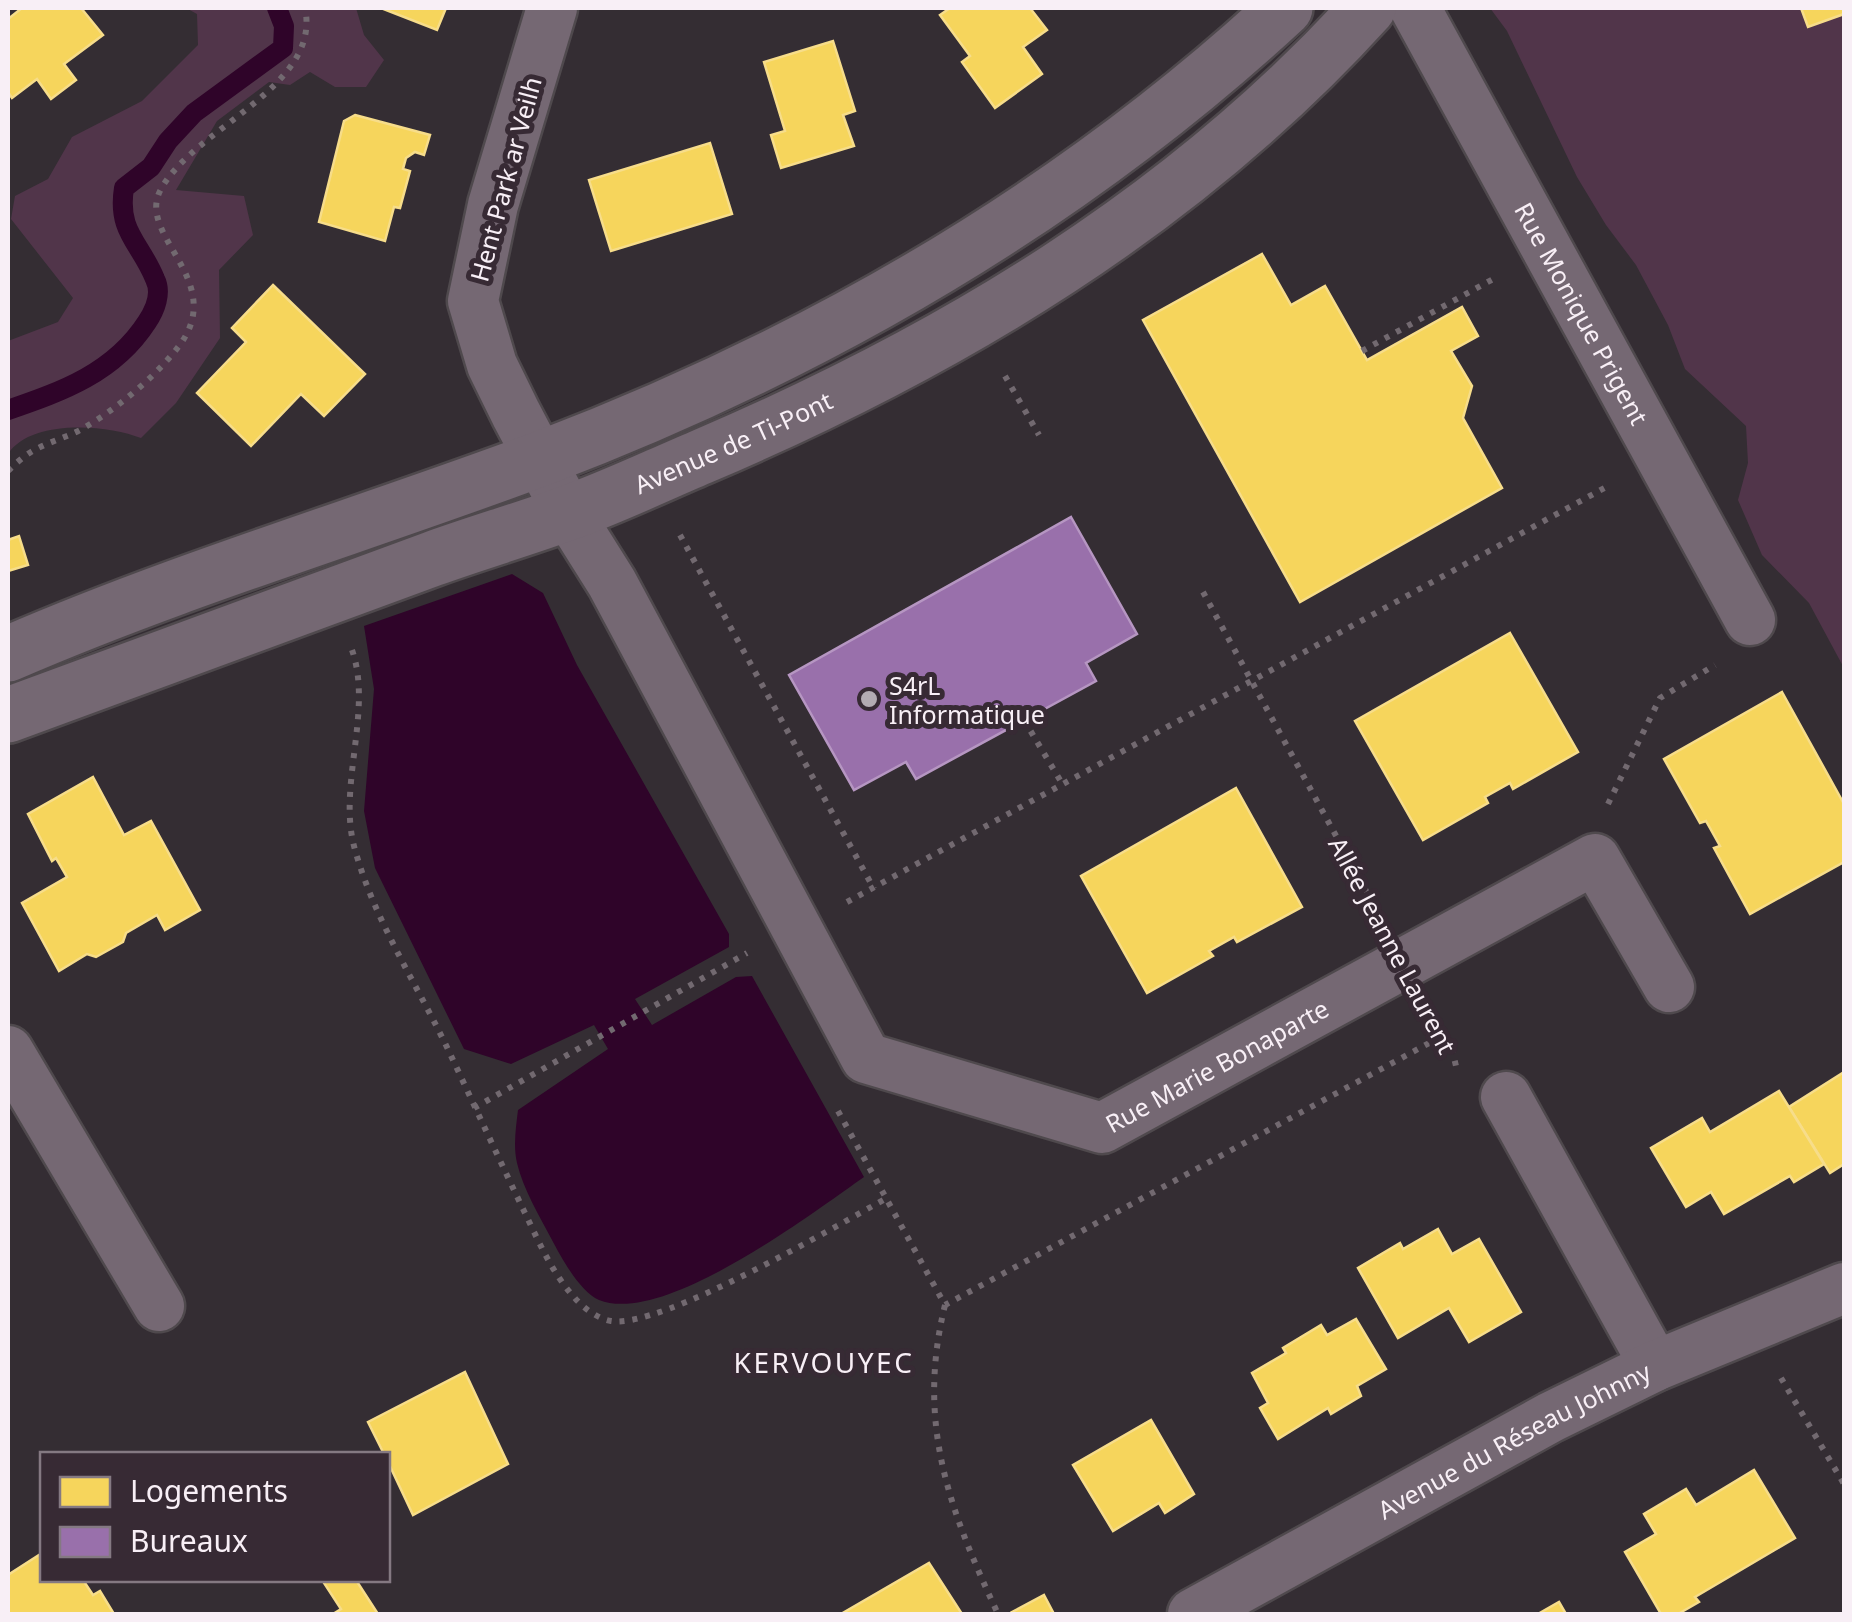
<svg xmlns="http://www.w3.org/2000/svg" width="1852" height="1622" viewBox="0 0 1852 1622" font-family="'Noto Sans',sans-serif">
<style>
.green{fill:#51354a}
.water{fill:#2f0429}
.homes{fill:#f6d55c;stroke:#f7dd8a;stroke-width:2.5}
.offices{fill:#9970ab;stroke:#b696c2;stroke-width:2.5}
.lines{fill:none;stroke-linecap:round;stroke-linejoin:round}
.stream{stroke:#2f0429;stroke-width:20}
.minor-casing{stroke:#4f494d;stroke-width:55}
.tertiary-casing{stroke:#4f494d;stroke-width:60}
.path{stroke:#726970;stroke-width:6;stroke-dasharray:5 8;stroke-linecap:butt}
.minor{stroke:#756873;stroke-width:50}
.tertiary{stroke:#756873;stroke-width:55}
.poi-dot{fill:#b3abb2;stroke:#372a34;stroke-width:4}
.labels{text-anchor:middle;dominant-baseline:central;stroke-width:10;stroke-linejoin:round;paint-order:stroke}
.street-label{font-size:25px;fill:#f8eff6;stroke:#372a34}
.poi-label{font-size:25px;fill:#f8eff6;stroke:#372a34;text-anchor:start}
.neighbourhood-label{font-size:28px;letter-spacing:2.5px;fill:#f8eff6;stroke:#372a34}
</style>
<rect width="100%" height="100%" fill="#342d33"/>
<g class="green">
<path d="M 186,8 L 356,8 L 364,35 L 384,60 L 366,87 L 335,87 L 310,72 L 290,85 L 269,82 L 217,121 L 176,190 L 244,196 L 253,235 L 219,270 L 220,338 L 176,403 L 141,438 C 106,424 30,419 8,454 L 8,341 L 58,322 L 73,298 L 11,219 L 15,196 L 48,179 L 72,137 L 142,101 L 198,45 L 197,14 Z"/>
<polygon points="1490,8 1844,8 1844,668 1809,603 1762,555 1738,500 1748,463 1746,426 1685,369 1668,325 1636,265 1606,225 1577,177 1507,31"/>
</g>
<path class="water" d="M 512,574 L 543,593 L 577,665 L 729,934 L 729,947 L 635,999 L 652,1025 L 736,977 L 752,976 L 864,1177 C 811,1214 664,1326 599,1300 C 580,1292 561,1257 552,1240 C 540,1217 523,1189 517,1163 C 513,1146 516,1127 518,1110 L 608,1049 L 594,1025 L 511,1064 L 464,1049 L 375,868 L 364,811 L 374,689 L 364,626 Z"/>
<g class="homes">
<polygon points="22,8 81,8 103,35 64,64 76,80 51,99 37,79 12,98 8,92 8,19"/>
<polygon points="381,8 446,8 437,30"/>
<polygon points="950,8 1030,8 1047,30 1023,47 1042,74 995,108 962,62 970,56 940,15"/>
<polygon points="1801,8 1844,8 1844,14 1808,27"/>
<polygon points="833,41 855,111 843,115 854,146 781,168 771,135 785,131 764,62"/>
<polygon points="355,115 430,135 424,155 415,152 406,158 403,169 410,171 400,208 394,207 385,241 319,222 344,121"/>
<polygon points="710,143 732,214 611,251 589,180"/>
<polygon points="1262,254 1291,305 1325,286 1367,360 1462,307 1478,336 1451,351 1472,386 1463,418 1502,488 1300,602 1143,320"/>
<polygon points="273,285 365,374 324,416 301,394 251,446 197,393 246,342 232,328"/>
<polygon points="19,536 28,565 8,571 8,540"/>
<polygon points="1510,633 1578,752 1513,789 1510,783 1485,797 1488,803 1423,840 1355,721"/>
<polygon points="1782,692 1844,804 1844,862 1750,914 1714,848 1720,846 1706,821 1700,823 1664,759"/>
<polygon points="93,777 124,835 151,821 200,910 165,930 157,915 126,933 123,942 96,957 87,954 59,971 22,903 67,877 56,858 52,861 28,814"/>
<polygon points="1236,788 1302,907 1237,942 1234,937 1209,951 1213,956 1147,993 1081,876"/>
<polygon points="1844,1072 1844,1164 1830,1173 1789,1107"/>
<polygon points="1779,1091 1824,1164 1794,1182 1790,1176 1724,1214 1711,1192 1686,1207 1651,1148 1702,1118 1710,1132"/>
<polygon points="1438,1229 1452,1254 1479,1239 1521,1312 1469,1342 1449,1308 1398,1338 1358,1268 1400,1243 1403,1249"/>
<polygon points="1356,1319 1386,1369 1357,1386 1361,1396 1331,1414 1328,1408 1278,1439 1260,1408 1268,1403 1252,1373 1286,1353 1283,1348 1321,1325 1327,1335"/>
<polygon points="465,1372 508,1464 413,1515 388,1462 388,1454 384,1454 368,1422"/>
<polygon points="1151,1420 1194,1494 1165,1513 1159,1503 1113,1531 1073,1465"/>
<polygon points="1754,1470 1795,1538 1695,1597 1699,1602 1678,1614 1661,1614 1625,1552 1656,1534 1644,1514 1686,1489 1696,1505"/>
<polygon points="42,1553 42,1580 83,1580 93,1595 100,1591 114,1614 8,1614 8,1575"/>
<polygon points="929,1563 962,1614 841,1614"/>
<polygon points="329,1580 356,1580 378,1614 333,1614 341,1609 324,1583"/>
<polygon points="1044,1595 1054,1614 1014,1614 1012,1612"/>
<polygon points="1559,1602 1566,1614 1538,1614"/>
</g>
<polygon class="offices" points="1071,517 1137,634 1086,663 1096,681 916,779 906,762 854,790 789,675"/>
<g class="lines">
<path class="stream" d="M 8,410 C 63,391 114,373 147,322 C 155,310 162,293 155,279 C 140,242 117,232 124,188 L 151,167 L 168,141 L 194,113 L 283,48 L 284,26 L 277,8"/>
<defs>
<g id="minor">
<path id="s1" d="M 552,8 L 493,205 L 473,301 L 492,365 L 516,414 L 568,513 L 612,583 L 866,1058 L 1102,1128 L 1595,859 L 1669,987"/>
<path id="s2" d="M 1415,8 L 1750,620"/>
<polyline points="8,1051 159,1306"/>
<polyline points="1506,1097 1655,1366"/>
<path id="s3" d="M 1193,1614 L 1551,1417 L 1655,1366 L 1844,1288"/>
</g>
<g id="tertiary">
<path d="M 8,654 C 181,579 363,525 540,459 C 816,354 1068,209 1285,8"/>
<path id="s4" d="M 8,715 C 149,663 290,611 432,559 C 476,543 521,530 565,514 C 611,498 656,476 701,457 C 952,350 1184,211 1368,8"/>
</g>
</defs>
<use href="#minor" class="minor-casing"/>
<use href="#tertiary" class="tertiary-casing"/>
<g class="path">
<polyline points="1362,351 1495,278"/>
<polyline points="1005,376 1039,435"/>
<path d="M 8,471 C 15,464 23,457 31,452 C 49,441 70,437 87,426 C 120,406 155,377 179,346 C 228,281 137,237 160,191 C 192,128 322,88 305,8"/>
<polyline points="680,535 874,889"/>
<polyline points="1203,592 1377,911"/>
<path d="M 352,650 C 373,710 338,784 354,846 C 374,922 421,990 453,1060 C 477,1111 500,1161 524,1211 C 538,1240 552,1273 574,1297 C 582,1307 598,1319 611,1321 C 661,1329 836,1226 887,1198"/>
<polyline points="1024,720 1063,785"/>
<polyline points="1608,804 1660,698 1715,665"/>
<polyline points="847,902 1608,486"/>
<polyline points="1433,1014 1451,1045 1456,1066"/>
<polyline points="474,1108 747,953"/>
<polyline points="838,1111 945,1305 1444,1035"/>
<path d="M 945,1305 C 916,1423 949,1509 998,1614"/>
<polyline points="1781,1378 1844,1484"/>
</g>
<use href="#minor" class="minor"/>
<use href="#tertiary" class="tertiary"/>
</g>
<circle class="poi-dot" cx="869" cy="699" r="10"/>
<g class="labels">
<g class="street-label">
<text transform="translate(505 179) rotate(-75)">Hent Park ar Veilh</text>
<text stroke="none"><textPath href="#s2" startOffset="348">Rue Monique Prigent</textPath></text>
<text stroke="none"><textPath href="#s4" startOffset="775">Avenue de Ti-Pont</textPath></text>
<text transform="translate(1393 945) rotate(62)">Allée Jeanne Laurent</text>
<text stroke="none"><textPath href="#s1" startOffset="1535">Rue Marie Bonaparte</textPath></text>
<text stroke="none"><textPath href="#s3" startOffset="365">Avenue du Réseau Johnny</textPath></text>
</g>
<g class="poi-label">
<text x="889" y="685">S4rL<tspan x="889" dy="29">Informatique</tspan></text>
</g>
<g class="neighbourhood-label">
<text x="824" y="1362">KERVOUYEC</text>
</g>
</g>
<rect width="1852" height="1622" fill="none" stroke="#f8eff6" stroke-width="20"/>
<rect x="40" y="1452" width="350" height="130" fill="#372a34" stroke="#847982" stroke-width="2.5"/>
<rect x="60" y="1477" width="50" height="30" fill="#f6d55c" stroke="#847982" stroke-width="2.5"/>
<text x="130" y="1502" font-size="30" fill="#f8eff6">Logements</text>
<rect x="60" y="1527" width="50" height="30" fill="#9970ab" stroke="#847982" stroke-width="2.5"/>
<text x="130" y="1552" font-size="30" fill="#f8eff6">Bureaux</text>
</svg>
